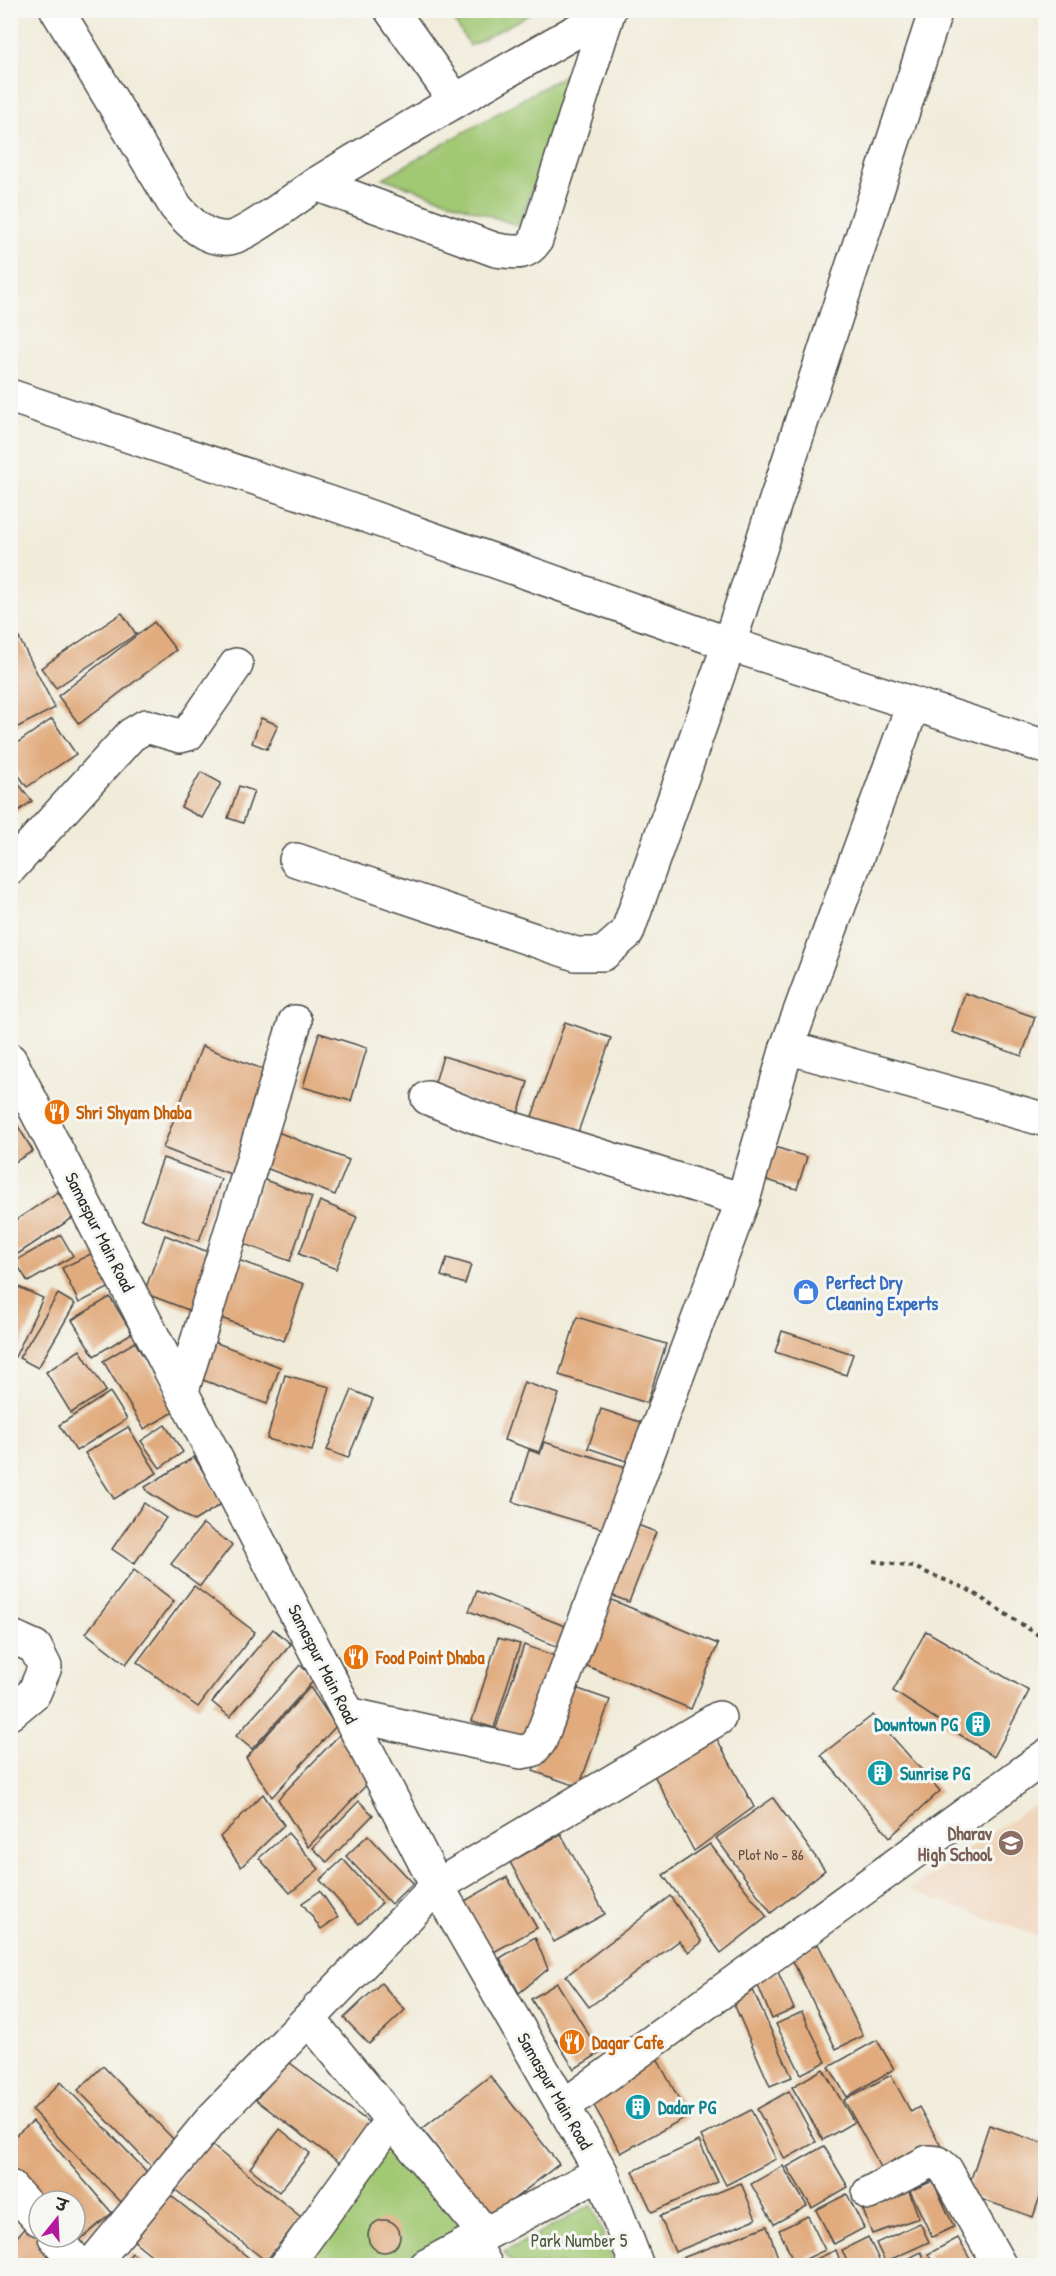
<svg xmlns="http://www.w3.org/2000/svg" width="1056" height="2276" viewBox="0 0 1056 2276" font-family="'Patrick Hand','Playpen Sans Deva',sans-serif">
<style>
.built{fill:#f0d6bc}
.green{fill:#a1c873;stroke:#667a4f;stroke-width:1.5}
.building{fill:#e1ab7e}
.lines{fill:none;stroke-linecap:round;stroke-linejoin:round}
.minor-casing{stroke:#494845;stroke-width:36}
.path{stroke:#494845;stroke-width:4;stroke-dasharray:4.5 4.5;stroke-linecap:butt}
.minor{stroke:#fff;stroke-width:33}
.labels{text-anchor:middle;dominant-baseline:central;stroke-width:6;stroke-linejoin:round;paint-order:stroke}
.number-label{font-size:15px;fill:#584b40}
.food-label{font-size:18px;font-weight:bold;fill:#c56008;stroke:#f6f6f2;text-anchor:start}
.street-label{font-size:18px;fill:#2b2b2b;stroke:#f6f6f2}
.shop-label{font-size:18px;font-weight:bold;fill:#366cbe;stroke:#f6f6f2;text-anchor:start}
.culture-label{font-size:18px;font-weight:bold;fill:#0d838f;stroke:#f6f6f2;text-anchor:start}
.education-label{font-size:18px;font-weight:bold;fill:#785e54;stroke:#f6f6f2;text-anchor:end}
.park-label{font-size:18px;fill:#4e5a41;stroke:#f6f6f2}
</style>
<rect width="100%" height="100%" fill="#f6f6f2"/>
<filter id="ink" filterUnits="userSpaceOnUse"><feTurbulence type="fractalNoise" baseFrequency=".0167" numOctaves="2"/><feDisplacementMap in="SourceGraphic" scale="12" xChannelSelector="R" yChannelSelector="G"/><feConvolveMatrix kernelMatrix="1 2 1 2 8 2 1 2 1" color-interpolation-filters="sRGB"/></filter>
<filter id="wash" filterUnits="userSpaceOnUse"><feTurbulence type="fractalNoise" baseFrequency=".008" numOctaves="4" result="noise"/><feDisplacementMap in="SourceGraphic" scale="24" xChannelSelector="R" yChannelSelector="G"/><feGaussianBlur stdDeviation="1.35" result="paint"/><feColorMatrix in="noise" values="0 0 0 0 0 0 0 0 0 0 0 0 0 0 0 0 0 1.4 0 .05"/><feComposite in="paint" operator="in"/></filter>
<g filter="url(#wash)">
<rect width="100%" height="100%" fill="#f1ecda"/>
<polygon class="built" points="1045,1797 1045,1939 909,1890"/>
<g class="green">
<polygon points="448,11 536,11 470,46"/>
<polygon points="574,70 519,226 383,178"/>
<polygon points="392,2134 475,2231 405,2265 296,2266"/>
<polygon points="592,2205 615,2265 513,2265 504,2252"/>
</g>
<g id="blocks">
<g class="building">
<polygon points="122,613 136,634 56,688 41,668"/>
<polygon points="154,622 176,650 79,724 58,696"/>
<polygon points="18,636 55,708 10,731 10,639"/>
<polygon points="261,718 278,725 267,749 252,743"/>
<polygon points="52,719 76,754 27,787 10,763 10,748"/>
<polygon points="201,772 221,783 202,818 181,807"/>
<polygon points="10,773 32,801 10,817"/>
<polygon points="239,786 254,791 243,823 228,818"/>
<polygon points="965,993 1035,1017 1022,1056 952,1032"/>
<polygon points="565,1022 611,1038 576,1138 530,1122"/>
<polygon points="319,1033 367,1048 351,1101 303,1087"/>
<polygon points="202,1046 278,1075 238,1177 163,1148"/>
<polygon points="443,1056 528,1082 518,1114 433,1089"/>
<polygon points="10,1113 33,1151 10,1165"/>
<polygon points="275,1131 349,1160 335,1195 261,1166"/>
<polygon points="765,1144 807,1157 797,1189 756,1177"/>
<polygon points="163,1158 221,1179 199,1241 141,1219"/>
<polygon points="262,1179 312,1197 290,1261 239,1242"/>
<polygon points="58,1192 74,1217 10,1259 10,1224"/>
<polygon points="320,1201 357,1217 336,1269 299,1254"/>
<polygon points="61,1235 73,1256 28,1282 15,1261"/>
<polygon points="165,1235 221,1257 199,1314 144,1293"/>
<polygon points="99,1250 116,1284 79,1303 62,1268"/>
<polygon points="447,1258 471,1265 465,1284 441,1276"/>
<polygon points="238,1260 304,1284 284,1341 218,1317"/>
<polygon points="10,1283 43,1298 15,1357 10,1355"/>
<polygon points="58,1294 75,1304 38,1368 19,1358"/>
<polygon points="110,1297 132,1333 94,1356 72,1320"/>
<polygon points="577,1317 666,1344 647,1403 559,1375"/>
<polygon points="782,1331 853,1354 846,1375 775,1352"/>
<polygon points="209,1340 280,1367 267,1404 195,1377"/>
<polygon points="135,1342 176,1411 144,1429 103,1361"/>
<polygon points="80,1350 106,1391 71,1413 46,1372"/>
<polygon points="285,1375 330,1387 312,1451 267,1439"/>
<polygon points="524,1382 559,1394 539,1452 504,1440"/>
<polygon points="352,1390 373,1399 348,1458 327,1450"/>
<polygon points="110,1392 127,1419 76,1451 59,1425"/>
<polygon points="601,1409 655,1427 641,1466 588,1448"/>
<polygon points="165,1425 183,1452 160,1468 141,1441"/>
<polygon points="128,1427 157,1473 114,1499 85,1453"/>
<polygon points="544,1442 626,1467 607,1530 513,1502 529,1450 540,1454"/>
<polygon points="194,1457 223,1503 194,1521 148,1492 145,1487"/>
<polygon points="144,1503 166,1518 134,1564 112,1549"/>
<polygon points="627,1521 656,1532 629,1602 600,1591"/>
<polygon points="203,1524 232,1545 200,1586 171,1564"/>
<polygon points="134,1570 174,1601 126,1664 86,1633"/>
<polygon points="194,1586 255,1632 198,1707 137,1662"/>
<polygon points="477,1591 567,1627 558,1647 469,1611"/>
<polygon points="607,1598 718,1644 691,1709 580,1663"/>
<polygon points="273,1629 291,1644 230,1717 212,1702"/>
<polygon points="926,1631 1029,1691 994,1757 893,1691"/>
<polygon points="498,1638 520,1644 494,1728 472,1721"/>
<polygon points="524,1645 561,1658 531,1750 493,1737"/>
<polygon points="300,1665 315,1679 252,1749 236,1736"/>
<polygon points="564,1684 610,1700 579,1787 533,1771"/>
<polygon points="310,1687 336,1726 272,1797 246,1758"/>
<polygon points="873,1715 940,1791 890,1837 821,1755"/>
<polygon points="342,1732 371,1780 308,1847 278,1799"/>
<polygon points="717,1739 754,1807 694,1851 654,1775"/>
<polygon points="263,1794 284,1825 241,1867 220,1837"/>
<polygon points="773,1798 825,1870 771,1913 716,1838"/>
<polygon points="359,1801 373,1815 327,1862 313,1848"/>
<polygon points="288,1833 319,1869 290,1893 259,1858"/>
<polygon points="561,1834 605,1914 554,1942 510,1862"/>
<polygon points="368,1835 413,1883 391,1904 346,1856"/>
<polygon points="710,1844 767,1917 721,1953 663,1875"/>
<polygon points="343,1859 382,1903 359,1924 320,1880"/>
<polygon points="507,1877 537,1928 492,1953 463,1902"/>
<polygon points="320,1891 338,1917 321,1929 302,1903"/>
<polygon points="670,1896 702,1942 689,1952 679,1941 589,2007 566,1976"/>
<polygon points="535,1937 548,1969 519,1993 500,1958"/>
<polygon points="818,1944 863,2036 836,2049 791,1957"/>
<polygon points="778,1972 794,2009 772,2019 756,1981"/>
<polygon points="381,1983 405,2010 369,2044 344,2018"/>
<polygon points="557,1983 600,2053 574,2069 531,1999"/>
<polygon points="751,1986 792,2077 770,2086 730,1995"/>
<polygon points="802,2012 826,2062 801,2074 776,2024"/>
<polygon points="877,2040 894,2069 847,2097 829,2067"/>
<polygon points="654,2053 688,2116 621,2153 589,2097"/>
<polygon points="286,2060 371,2124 341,2164 256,2100"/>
<polygon points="103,2066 176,2142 151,2166 78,2090"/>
<polygon points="823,2069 854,2122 823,2140 792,2087"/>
<polygon points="891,2075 911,2112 919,2107 943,2150 888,2180 844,2100"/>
<polygon points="490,2076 559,2164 491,2217 422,2129"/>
<polygon points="61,2082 150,2175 121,2202 32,2110"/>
<polygon points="789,2091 816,2142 785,2159 757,2109"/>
<polygon points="751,2110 776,2159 726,2185 701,2136"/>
<polygon points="33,2121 112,2213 75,2244 75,2201 38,2201 10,2168 10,2140"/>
<polygon points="989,2125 1046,2144 1046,2179 1033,2217 966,2194"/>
<polygon points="280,2129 310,2153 279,2192 250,2168"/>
<polygon points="699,2141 718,2182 652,2212 633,2171"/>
<polygon points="209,2143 301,2217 266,2261 173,2188"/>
<polygon points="824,2146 848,2187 812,2208 787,2167"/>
<polygon points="783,2166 807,2206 774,2224 751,2184"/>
<polygon points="933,2181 954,2227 932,2237 910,2191"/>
<polygon points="741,2183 756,2219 675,2252 660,2216"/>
<polygon points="909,2191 919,2218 872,2234 862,2207"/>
<polygon points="847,2194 864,2228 834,2244 816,2210"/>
<polygon points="170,2195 259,2266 165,2266 134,2241"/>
<polygon points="808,2216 825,2250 795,2264 779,2230"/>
<circle cx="384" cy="2236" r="16"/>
<polygon points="920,2223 929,2242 885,2262 876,2243"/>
<polygon points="26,2226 41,2237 74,2266 10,2266 10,2246"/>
<polygon points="767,2226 781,2266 684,2266 682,2258"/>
<polygon points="868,2237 881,2264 849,2266 842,2250"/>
<polygon points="958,2238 974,2266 934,2266 928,2254"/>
<polygon points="836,2250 842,2266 801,2266"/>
<polygon points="921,2252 928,2266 894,2266"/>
<polygon points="132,2253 149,2266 122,2266"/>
</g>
</g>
</g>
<g filter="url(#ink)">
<use href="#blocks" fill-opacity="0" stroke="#494845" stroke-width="1.5"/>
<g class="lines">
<defs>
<g id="minor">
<path d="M 57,10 L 176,207 C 190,223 205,240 229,238 C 247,236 299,195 318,183 C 409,127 501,74 594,21 L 604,10"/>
<polyline points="391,10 455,100"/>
<path d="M 316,184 L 496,250 C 514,252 526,256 536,240 L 609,10"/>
<polyline points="10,396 342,507 729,644 1046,747"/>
<polyline points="296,860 576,954 603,954 627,933 729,644 936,10"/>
<polyline points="10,868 131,735 146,726 180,736 188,734 236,665"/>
<polyline points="787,1047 1046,1120"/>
<polyline points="10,1060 437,1886 601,2172 637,2266"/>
<polyline points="428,1098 481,1119 743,1200"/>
<polyline points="182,1391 295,1022"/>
<polyline points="10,1636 35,1647 45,1667 34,1693 10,1713"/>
<polyline points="348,1714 521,1752 532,1750 540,1741 743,1200 787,1047 913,705"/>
<polyline points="309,2019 485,2234"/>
<polyline points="564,2106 1046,1756"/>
<polyline points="10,2187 39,2219"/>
<polyline points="869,2193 928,2162 938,2163 946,2170 1000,2266"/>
<polyline points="55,2237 80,2266"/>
<polyline points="472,2241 486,2266"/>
<polyline points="91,2266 212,2119 437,1886 719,1718"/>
<polyline points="286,2266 392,2119"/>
<polyline points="426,2266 601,2172"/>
</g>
</defs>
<use href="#minor" class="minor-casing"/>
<g class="path">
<polyline points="873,1561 913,1567 967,1589 1046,1640"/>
<polyline points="383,2266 393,2260"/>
</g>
<use href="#minor" class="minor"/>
</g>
</g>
<defs>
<symbol id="restaurant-disc" viewBox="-11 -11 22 22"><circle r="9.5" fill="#e8710a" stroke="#f6f6f2"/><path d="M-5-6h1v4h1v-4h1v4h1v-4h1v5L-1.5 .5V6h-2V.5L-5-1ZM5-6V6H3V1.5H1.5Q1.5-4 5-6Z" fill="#fff"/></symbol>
<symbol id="shop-disc" viewBox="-11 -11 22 22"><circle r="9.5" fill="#3f7fe0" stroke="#f6f6f2"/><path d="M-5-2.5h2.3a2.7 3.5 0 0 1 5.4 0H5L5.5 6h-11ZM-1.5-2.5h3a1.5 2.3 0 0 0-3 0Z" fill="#fff"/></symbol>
<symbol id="building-disc" viewBox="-11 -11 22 22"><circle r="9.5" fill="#0f9aa8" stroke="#f6f6f2"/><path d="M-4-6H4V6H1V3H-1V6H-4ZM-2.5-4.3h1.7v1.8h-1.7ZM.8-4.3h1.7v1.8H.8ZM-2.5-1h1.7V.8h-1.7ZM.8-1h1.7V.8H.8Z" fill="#fff"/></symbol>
<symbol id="school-disc" viewBox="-11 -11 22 22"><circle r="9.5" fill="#8d6e63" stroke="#f6f6f2"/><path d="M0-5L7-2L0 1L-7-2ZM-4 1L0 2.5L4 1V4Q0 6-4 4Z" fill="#fff"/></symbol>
</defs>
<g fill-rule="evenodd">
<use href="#restaurant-disc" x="42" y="1097" width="30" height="30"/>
<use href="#shop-disc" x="791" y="1277" width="30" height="30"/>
<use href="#restaurant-disc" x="341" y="1642" width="30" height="30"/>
<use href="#building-disc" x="963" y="1709" width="30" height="30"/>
<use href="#building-disc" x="865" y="1758" width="30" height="30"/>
<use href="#school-disc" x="996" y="1828" width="30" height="30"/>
<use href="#restaurant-disc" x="557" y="2027" width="30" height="30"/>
<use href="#building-disc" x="623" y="2092" width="30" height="30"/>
</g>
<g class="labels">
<g class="number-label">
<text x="771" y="1854">Plot No - 86</text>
</g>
<g class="food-label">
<text x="76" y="1112">Shri Shyam Dhaba</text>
<text x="376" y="1657">Food Point Dhaba</text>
<text x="592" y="2042">Dagar Cafe</text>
</g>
<g class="street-label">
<text transform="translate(100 1232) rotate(63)">Samaspur Main Road</text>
<text transform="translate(323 1664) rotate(63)">Samaspur Main Road</text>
<text transform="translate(555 2091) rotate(60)">Samaspur Main Road</text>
</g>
<g class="shop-label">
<text x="826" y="1282">Perfect Dry<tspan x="826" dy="21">Cleaning Experts</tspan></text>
</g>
<g class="culture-label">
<text x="958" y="1724" text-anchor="end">Downtown PG</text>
<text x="900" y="1773">Sunrise PG</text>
<text x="658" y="2107">Dadar PG</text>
</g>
<g class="education-label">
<text x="992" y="1833">Dharav<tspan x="992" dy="21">High School</tspan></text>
</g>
<g class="park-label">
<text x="579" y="2240">Park Number 5</text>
</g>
</g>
<rect width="1056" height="2276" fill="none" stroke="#f6f6f2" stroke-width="36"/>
<g transform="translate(57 2219) rotate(18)"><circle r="28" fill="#f6f6f2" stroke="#a5a5a2" stroke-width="1.5"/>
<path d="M0-4.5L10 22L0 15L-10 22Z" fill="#b5179e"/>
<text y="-9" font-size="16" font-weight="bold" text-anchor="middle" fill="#2b2b2b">उ</text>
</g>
</svg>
